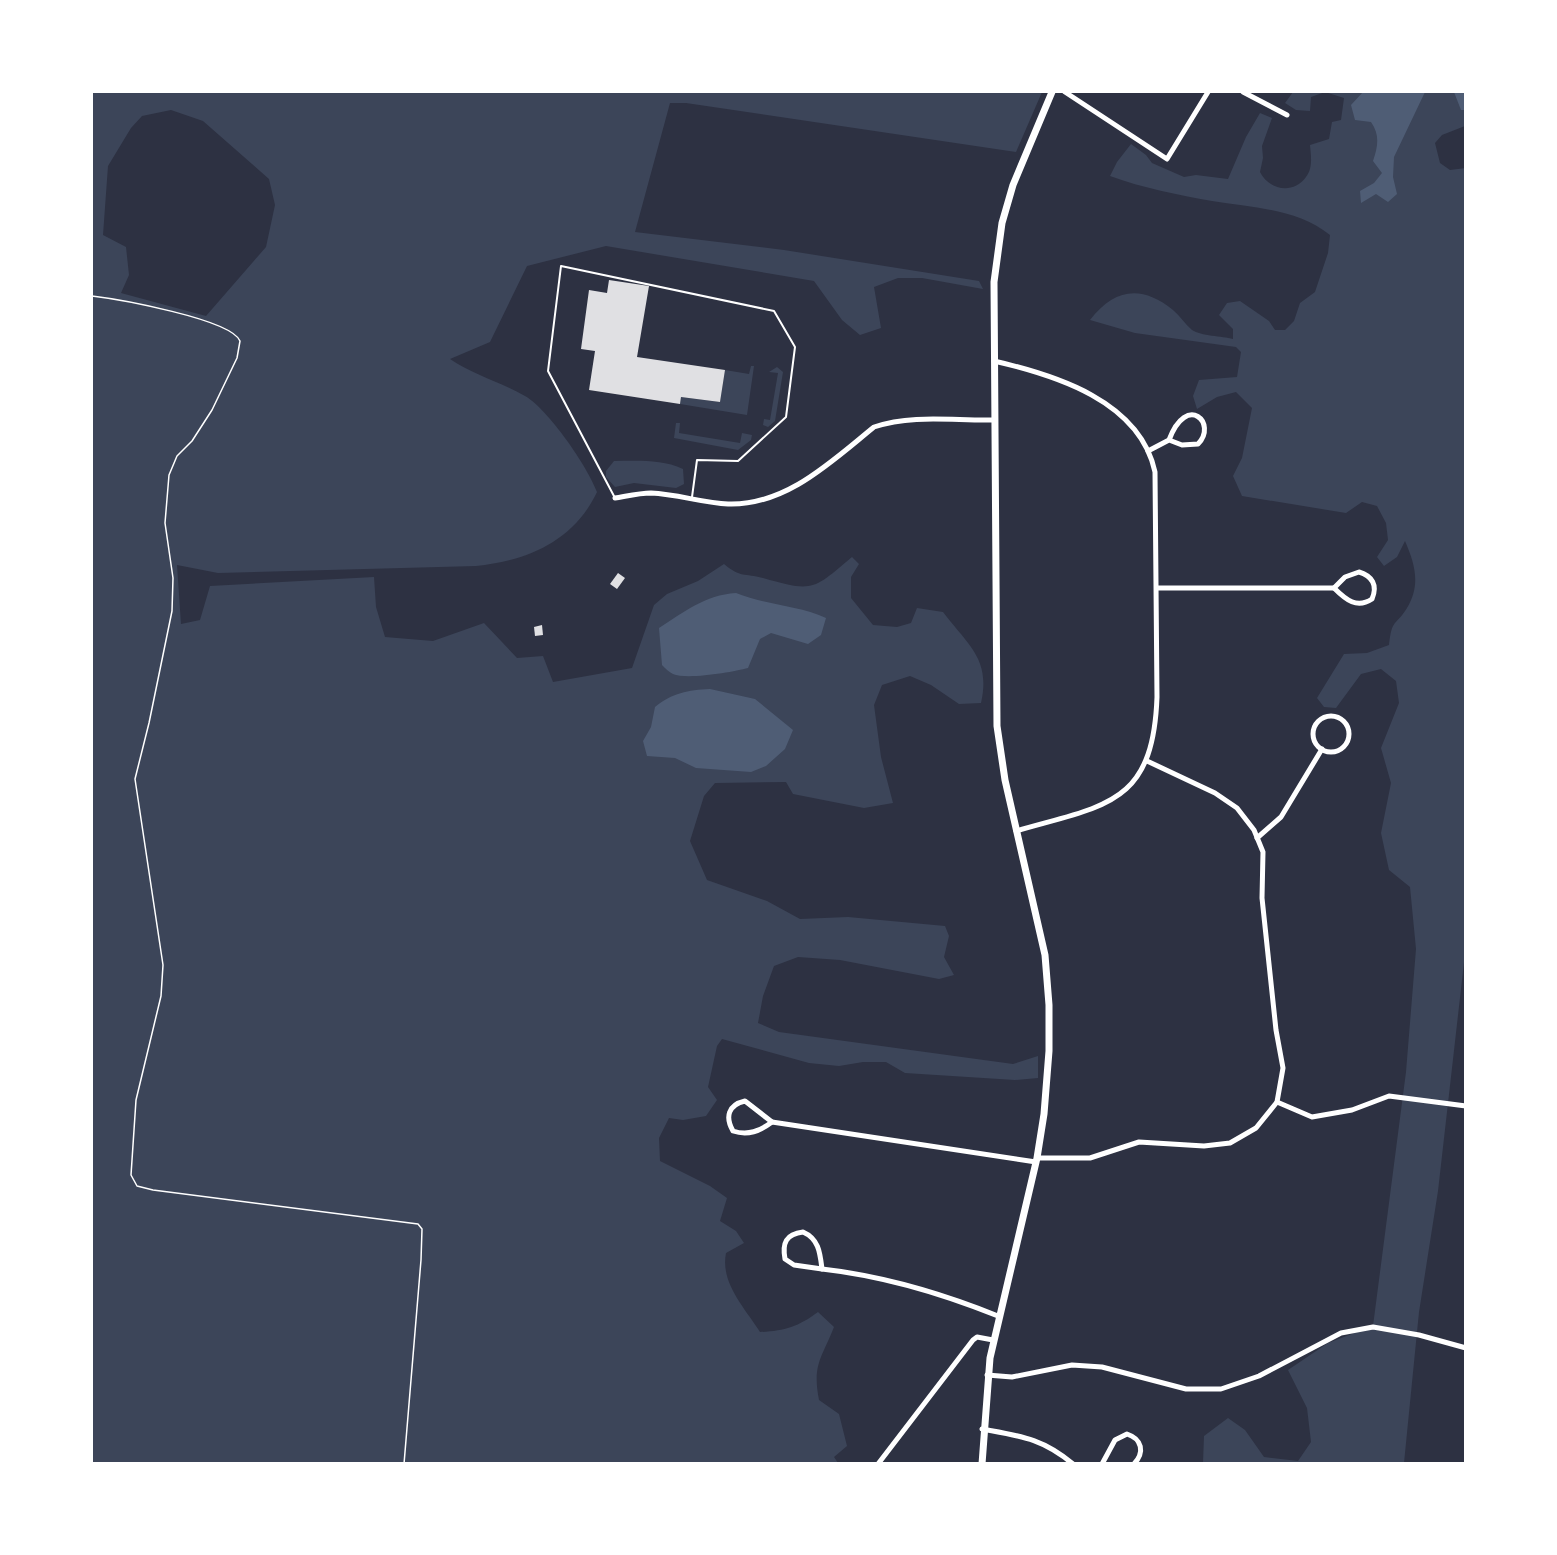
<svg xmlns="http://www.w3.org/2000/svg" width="1557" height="1555" viewBox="0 0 1557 1555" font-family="'Crimson Pro',serif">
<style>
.green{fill:#3c4559;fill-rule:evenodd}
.water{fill:#4f5d75}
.building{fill:#e0e0e3}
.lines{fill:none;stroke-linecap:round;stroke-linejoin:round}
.path{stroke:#fff;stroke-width:1.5}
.service{stroke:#fff;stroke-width:2}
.minor{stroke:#fff;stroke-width:5}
.tertiary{stroke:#fff;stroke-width:7}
</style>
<rect width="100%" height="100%" fill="#2d3142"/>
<g class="green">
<path d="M 92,92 L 1042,92 L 1016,152 L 686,103 L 670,103 L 635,232 L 784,250 L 979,281 L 983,289 L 922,278 L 898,278 L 874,287 L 881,328 L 860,335 L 842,320 L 814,281 L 606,246 L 527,266 L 490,342 L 450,359 C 473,375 501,382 525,396 C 548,409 588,467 597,492 C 574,541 527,561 476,566 L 218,573 L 177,565 L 181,624 L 200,620 L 210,586 L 374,577 L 376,607 L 385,637 L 433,641 L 484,623 L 517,658 L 543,656 L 553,682 L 632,668 L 654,605 L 667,594 L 698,581 L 724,564 C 741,578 744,573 763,578 C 813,592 812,591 852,557 L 859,564 L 851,577 L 851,598 L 873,625 L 897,627 L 911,623 L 917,608 L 943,612 C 968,645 991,659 981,703 L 959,704 L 931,685 L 910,676 L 882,685 L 874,705 L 881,757 L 893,803 L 864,808 L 793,794 L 786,782 L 715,783 L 704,796 L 690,841 L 707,880 L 767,901 L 800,919 L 848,917 L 945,926 L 949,936 L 944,957 L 954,975 L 939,979 L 840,960 L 798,957 L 774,966 L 763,996 L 758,1023 L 779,1032 L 1013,1064 L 1038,1056 L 1038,1078 L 1015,1080 L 905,1073 L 886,1062 L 863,1062 L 839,1066 L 809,1063 L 722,1039 L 717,1046 L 708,1087 L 717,1100 L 706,1116 L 683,1120 L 669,1118 L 659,1138 L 660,1161 L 710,1186 L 727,1198 L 720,1221 L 736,1231 L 744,1243 L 726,1253 C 720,1283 745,1308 760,1332 C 784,1331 798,1327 818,1312 L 834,1327 C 822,1358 812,1364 819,1400 L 839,1414 L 847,1446 L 834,1457 L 838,1463 L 92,1463 ZM 171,110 L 203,121 L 269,179 L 275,205 L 266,247 L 206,316 L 121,293 L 129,275 L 126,247 L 103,235 L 108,166 L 131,128 L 142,116 Z"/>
<path d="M 1293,92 L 1465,92 L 1465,126 L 1442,135 L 1435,143 L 1440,163 L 1450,170 L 1466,168 L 1466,945 L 1438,1191 L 1419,1312 L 1404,1463 L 1203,1463 L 1204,1436 L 1228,1418 L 1245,1430 L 1264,1457 L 1298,1461 L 1311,1442 L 1307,1408 L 1288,1370 L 1328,1343 L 1373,1326 L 1406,1072 L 1416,949 L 1410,887 L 1389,870 L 1381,833 L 1391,783 L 1381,748 L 1399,703 L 1396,681 L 1381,669 L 1361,674 L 1336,708 L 1324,707 L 1317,698 L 1344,654 L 1367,653 L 1389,645 C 1392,618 1395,627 1407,608 C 1421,585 1415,564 1405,541 L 1397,557 L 1384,566 L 1377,557 L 1388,540 L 1386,523 L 1377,506 L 1362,502 L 1346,513 L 1242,496 L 1233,476 L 1242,458 L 1252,408 L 1236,392 L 1217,397 L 1197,409 L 1193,396 L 1199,380 L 1237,377 L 1241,352 L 1236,347 L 1135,333 L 1090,320 C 1114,289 1141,284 1173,310 C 1180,316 1185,324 1192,330 C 1201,336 1222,336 1233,339 L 1233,329 L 1219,315 L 1227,303 L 1240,301 L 1269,321 L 1275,330 L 1285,330 L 1294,321 L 1300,303 L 1315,292 L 1328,253 L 1330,235 C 1296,208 1253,208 1212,201 C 1178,195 1143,188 1110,176 L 1117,162 L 1131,144 L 1146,155 L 1152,163 L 1184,177 L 1196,175 L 1228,179 L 1246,137 L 1260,113 L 1272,118 L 1262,146 L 1263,158 L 1260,172 C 1269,190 1293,195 1306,177 C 1313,168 1311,156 1310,145 L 1329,139 L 1332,122 L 1341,120 L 1344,98 L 1325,92 L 1311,97 L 1310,111 L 1296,110 L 1285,103 Z"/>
<polygon points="751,366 754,366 747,415 680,404 681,397 720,402 725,370 749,374"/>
<polygon points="777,367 783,372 775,421 768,427 763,425 764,419 770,420 778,373 769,372"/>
<polygon points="676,423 680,423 679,433 740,443 742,433 752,435 751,440 738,450 674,438"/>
<path d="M 614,461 C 638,461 661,459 683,469 L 684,484 L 676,488 L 634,483 L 615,487 L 606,477 L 606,471 Z"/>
</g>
<g class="water">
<path d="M 1363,92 L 1425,92 L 1394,157 L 1393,177 L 1397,194 L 1388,202 L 1376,194 L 1361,203 L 1360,191 L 1374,183 L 1382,173 L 1373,161 C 1378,146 1380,135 1371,122 L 1355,120 L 1351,105 Z"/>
<polygon points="1454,92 1465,92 1465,110 1461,110"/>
<path d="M 736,593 C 765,605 797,605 826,618 L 821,635 L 808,644 L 771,633 L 760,639 L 748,668 C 733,672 687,680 673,674 C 669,672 665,668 662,665 L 659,628 C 684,612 705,595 736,593 Z"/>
<path d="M 710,689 L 755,699 L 793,730 L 785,749 L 766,766 L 751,772 L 696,768 L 675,758 L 647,756 L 643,741 L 651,727 L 655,707 C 672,693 688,690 710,689 Z"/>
</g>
<g class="building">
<polygon points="609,280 649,286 637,357 725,370 720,402 681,397 680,404 589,390 595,351 581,349 589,290 607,293"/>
<polygon points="618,573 625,578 617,589 610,584"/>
<polygon points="542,625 543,635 535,636 534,627"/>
</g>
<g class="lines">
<path class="path" d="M 92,296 C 117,299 231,319 240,341 L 237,358 L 212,410 L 192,441 L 177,456 L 169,475 L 165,523 L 173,578 L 172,611 L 149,723 L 135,779 L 163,965 L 161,996 L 136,1100 L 131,1175 L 137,1186 L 153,1190 L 418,1224 L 422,1229 L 421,1260 L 404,1464"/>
<polyline class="service" points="615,498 548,371 561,266 774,311 795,347 786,417 738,461 697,460 692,497"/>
<g class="minor">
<polyline points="1065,92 1167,159 1208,92"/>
<polyline points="1243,92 1287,115"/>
<path d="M 994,361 C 1055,375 1140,401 1155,472 L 1157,697 C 1153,806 1105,805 1016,831"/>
<path d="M 1148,451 L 1169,440 C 1187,392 1218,424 1198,444 L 1182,445 L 1169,440"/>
<path d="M 615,498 C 627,496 640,493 651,493 C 677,494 703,503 728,504 C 786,506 832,461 874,427 C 913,414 954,421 994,420"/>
<path d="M 1359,572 C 1372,576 1378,585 1372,599 C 1357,609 1346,600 1334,588 L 1345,577 Z"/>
<polyline points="1157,588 1334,588"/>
<circle cx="1331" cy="734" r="18"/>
<polyline points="1257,838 1281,817 1322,749"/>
<path d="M 745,1101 L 772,1122 C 760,1131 748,1136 733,1131 C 725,1117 728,1105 745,1101 Z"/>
<polyline points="1277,1102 1312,1117 1352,1110 1389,1096 1466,1106"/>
<polyline points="772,1122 1036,1162"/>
<polyline points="1037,1158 1090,1158 1139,1142 1204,1146 1230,1143 1256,1128 1277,1102 1283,1068 1276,1030 1262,898 1263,852 1254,830 1237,808 1215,793 1147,761"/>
<path d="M 803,1232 C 819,1239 820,1253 822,1269 L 794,1265 L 785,1259 C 782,1243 786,1234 803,1232 Z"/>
<path d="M 822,1269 C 884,1276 941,1293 998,1316"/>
<polyline points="987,1375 1012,1377 1072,1365 1102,1367 1186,1389 1221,1389 1259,1376 1341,1333 1373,1327 1419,1335 1466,1348"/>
<path d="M 982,1429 C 1020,1436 1042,1438 1073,1464"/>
<polyline points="878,1464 973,1340 977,1337 993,1340"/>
<path d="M 1102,1464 L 1115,1440 L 1127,1434 C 1142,1439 1145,1452 1134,1464"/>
</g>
<polyline class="tertiary" points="982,1464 990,1358 1037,1158 1044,1114 1049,1051 1049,1005 1045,955 1005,780 997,726 994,282 1002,223 1013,185 1052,92"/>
</g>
<rect width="1557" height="1555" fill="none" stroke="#ffffff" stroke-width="186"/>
</svg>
